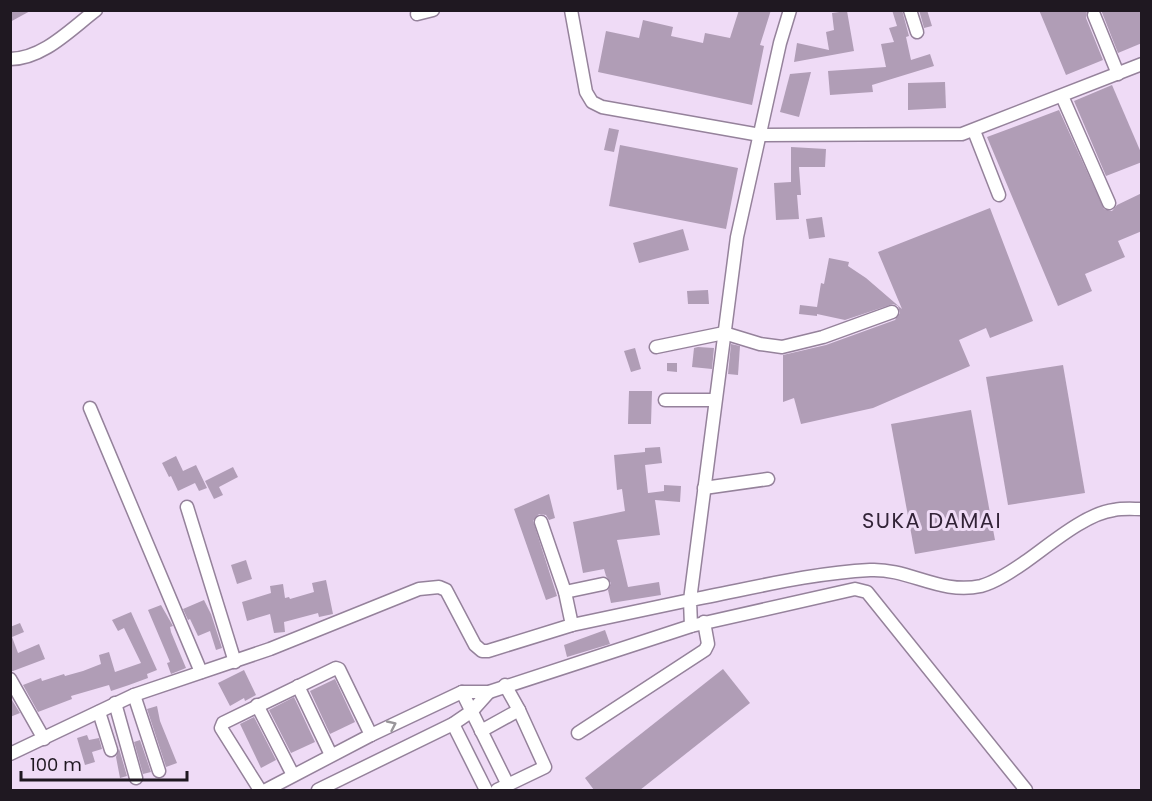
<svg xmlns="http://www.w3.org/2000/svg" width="1152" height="801" viewBox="0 0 1152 801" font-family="Poppins,sans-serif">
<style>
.building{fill:#b09db6}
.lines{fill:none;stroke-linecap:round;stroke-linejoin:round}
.minor-casing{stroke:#95829b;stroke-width:15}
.minor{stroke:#fff;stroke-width:12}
.oneway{stroke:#9a979b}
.labels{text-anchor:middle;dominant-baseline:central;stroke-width:6;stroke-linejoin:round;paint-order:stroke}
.quarter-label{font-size:21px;letter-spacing:1.5px;fill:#322337;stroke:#efdbf6}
</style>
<rect width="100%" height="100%" fill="#efdbf6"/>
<g class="building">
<polygon points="10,10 32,10 10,22"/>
<polygon points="739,10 771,10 760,45 764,46 752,105 598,72 606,31 639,38 643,20 673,27 671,36 703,43 705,33 730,38"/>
<polygon points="892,10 902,10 909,36 906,37 911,60 930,54 934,66 872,85 873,92 830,95 828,71 886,67 881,44 894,42 889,28 897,26"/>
<polygon points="919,10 927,10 932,26 924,28"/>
<polygon points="1039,10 1087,10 1086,18 1103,60 1066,75"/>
<polygon points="1101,10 1142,10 1142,43 1118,53"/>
<polygon points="847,11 854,51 794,62 797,43 829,50 826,32 834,30 832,13"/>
<polygon points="811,72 799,117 780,112 790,74"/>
<polygon points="945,82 946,108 908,110 908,83"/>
<polygon points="1112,85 1142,155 1142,162 1106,176 1074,101"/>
<polygon points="1059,110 1104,209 1112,211 1117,205 1142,193 1142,231 1118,241 1125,257 1085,274 1092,291 1058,306 987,137"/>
<polygon points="609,128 619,130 614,152 604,150"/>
<polygon points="620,145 738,168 726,229 609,206"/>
<polygon points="791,147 826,149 825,167 799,167 801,195 797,195 799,219 776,220 774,183 791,182"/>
<polygon points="990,208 1033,321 990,338 986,328 959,340 970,366 873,408 801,424 794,398 783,402 783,355 826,345 895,320 900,313 898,306 893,304 845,320 817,314 817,316 799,314 800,305 817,307 821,283 824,284 829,258 849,262 848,266 866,278 902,309 878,252"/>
<polygon points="822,217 825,237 809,239 806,219"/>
<polygon points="683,229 689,250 639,263 633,243"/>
<polygon points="708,290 709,304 688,304 687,291"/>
<polygon points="731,344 740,346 738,375 728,374"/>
<polygon points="698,347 714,348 712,369 692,367 694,348"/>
<polygon points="635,348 641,369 631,372 624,351"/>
<polygon points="667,363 677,363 677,372 667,371"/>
<polygon points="1063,365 1085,493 1008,505 986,377"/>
<polygon points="629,391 652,391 651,424 628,424"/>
<polygon points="971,410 995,540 915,554 891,424"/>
<polygon points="660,447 662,463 645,465 648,493 664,491 664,485 681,486 680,502 655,500 660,535 617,540 628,587 659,582 661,595 611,603 608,590 611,583 606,576 604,569 583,573 573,522 625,511 622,489 617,490 614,455 645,452 645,448"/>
<polygon points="176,456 183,471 196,465 207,488 199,491 195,483 178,491 171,476 169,477 162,463"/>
<polygon points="233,467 238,477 219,487 223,495 214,499 205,481"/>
<polygon points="549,494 555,518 549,520 546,515 539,514 533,521 557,596 546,600 514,509"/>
<polygon points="246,560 252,579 237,584 231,565"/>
<polygon points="326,580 333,614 319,617 318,613 284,622 285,632 274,633 270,614 247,621 242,602 271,593 270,586 283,584 285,598 289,597 290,599 314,592 312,583"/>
<polygon points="204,600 211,614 222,648 216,650 210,631 198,636 190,619 188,620 183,609"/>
<polygon points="161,605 173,626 170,627 171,632 186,668 171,674 167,663 170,662 148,610"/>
<polygon points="131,612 157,670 147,674 148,678 129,685 111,691 109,685 71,696 72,699 38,712 23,685 41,678 42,681 64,674 65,676 83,671 101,664 99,655 109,652 115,672 141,663 124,628 118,631 112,620"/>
<polygon points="20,623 24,632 12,637 18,653 39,644 45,659 13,671 10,671 10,627"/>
<polygon points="605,630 610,644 567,657 564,645"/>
<polygon points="723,669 750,703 640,790 594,790 585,778"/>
<polygon points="244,670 256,695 245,701 244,698 230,706 218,683"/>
<polygon points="335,679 355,722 330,734 310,691"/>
<polygon points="10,697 20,713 10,717"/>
<polygon points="294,697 315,742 291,753 269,710"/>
<polygon points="157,706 160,721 177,763 166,767 147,709"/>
<polygon points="254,717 276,760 261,768 240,724"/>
<polygon points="111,721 127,776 120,778 116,757 119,748"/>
<polygon points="87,735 89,740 99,738 102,749 92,752 95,762 85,765 77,738"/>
<polygon points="140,740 151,772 143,774 134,742"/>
</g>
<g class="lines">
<defs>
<g id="minor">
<polyline points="571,10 586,92 592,102 602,107 760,135 962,134 1142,64"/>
<polyline points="910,10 917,32"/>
<polyline points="417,14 433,10"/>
<polyline points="1094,15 1118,74"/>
<path d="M 10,59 C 43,59 71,29 96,10"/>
<polyline points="1062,96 1109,203"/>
<polyline points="974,131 999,195"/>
<polyline points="656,347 724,333 760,344 782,347 823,337 892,312"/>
<polyline points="665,400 715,400"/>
<polyline points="90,408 201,672"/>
<polyline points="704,488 768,479"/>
<polyline points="187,507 235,662"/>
<polyline points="541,522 565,592 572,625"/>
<polyline points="565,592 603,584"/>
<path d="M 691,626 L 690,600 C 749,589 810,573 870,570 C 909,568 940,595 981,586 C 996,582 1012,571 1025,562 C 1048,546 1086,513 1114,510 C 1123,508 1133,509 1142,509"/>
<polyline points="10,679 44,739"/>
<polyline points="298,686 331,755"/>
<polyline points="462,692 508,785"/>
<polyline points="134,695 159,771"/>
<polyline points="115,703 136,778"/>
<polyline points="257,705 293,775"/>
<polyline points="99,712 111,750"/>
<polyline points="453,724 486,790"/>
<polyline points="481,731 519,710"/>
<polyline points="578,733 705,650 708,644 704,622"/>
<polyline points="10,754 134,695 270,649 419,589 439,587 446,590 475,645 482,651 488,651 572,625 690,600 737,237 780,43 790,10"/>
<polyline points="260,790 221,728 223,723 336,668 339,669 371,735"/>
<polyline points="266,790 371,735 462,692 489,692 691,626 855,589 867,592 1026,790"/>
<polyline points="318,790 453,724 472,711 489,692"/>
<polyline points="497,790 545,767 519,710 505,685"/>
</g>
</defs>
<use href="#minor" class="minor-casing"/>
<use href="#minor" class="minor"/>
</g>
<defs><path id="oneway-chevron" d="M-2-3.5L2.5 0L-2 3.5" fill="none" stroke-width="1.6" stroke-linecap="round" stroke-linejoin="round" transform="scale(1.5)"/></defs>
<use class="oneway" href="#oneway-chevron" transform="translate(392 725) rotate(-25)"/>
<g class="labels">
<g class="quarter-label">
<text x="932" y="520">SUKA DAMAI</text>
</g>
</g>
<rect width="1152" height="801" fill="none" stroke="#1f1821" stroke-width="24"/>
<path d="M21 771v9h166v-9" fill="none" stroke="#1f1821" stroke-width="3"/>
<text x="30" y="771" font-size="18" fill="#1f1821" stroke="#efdbf6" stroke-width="4.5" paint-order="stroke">100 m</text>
</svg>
